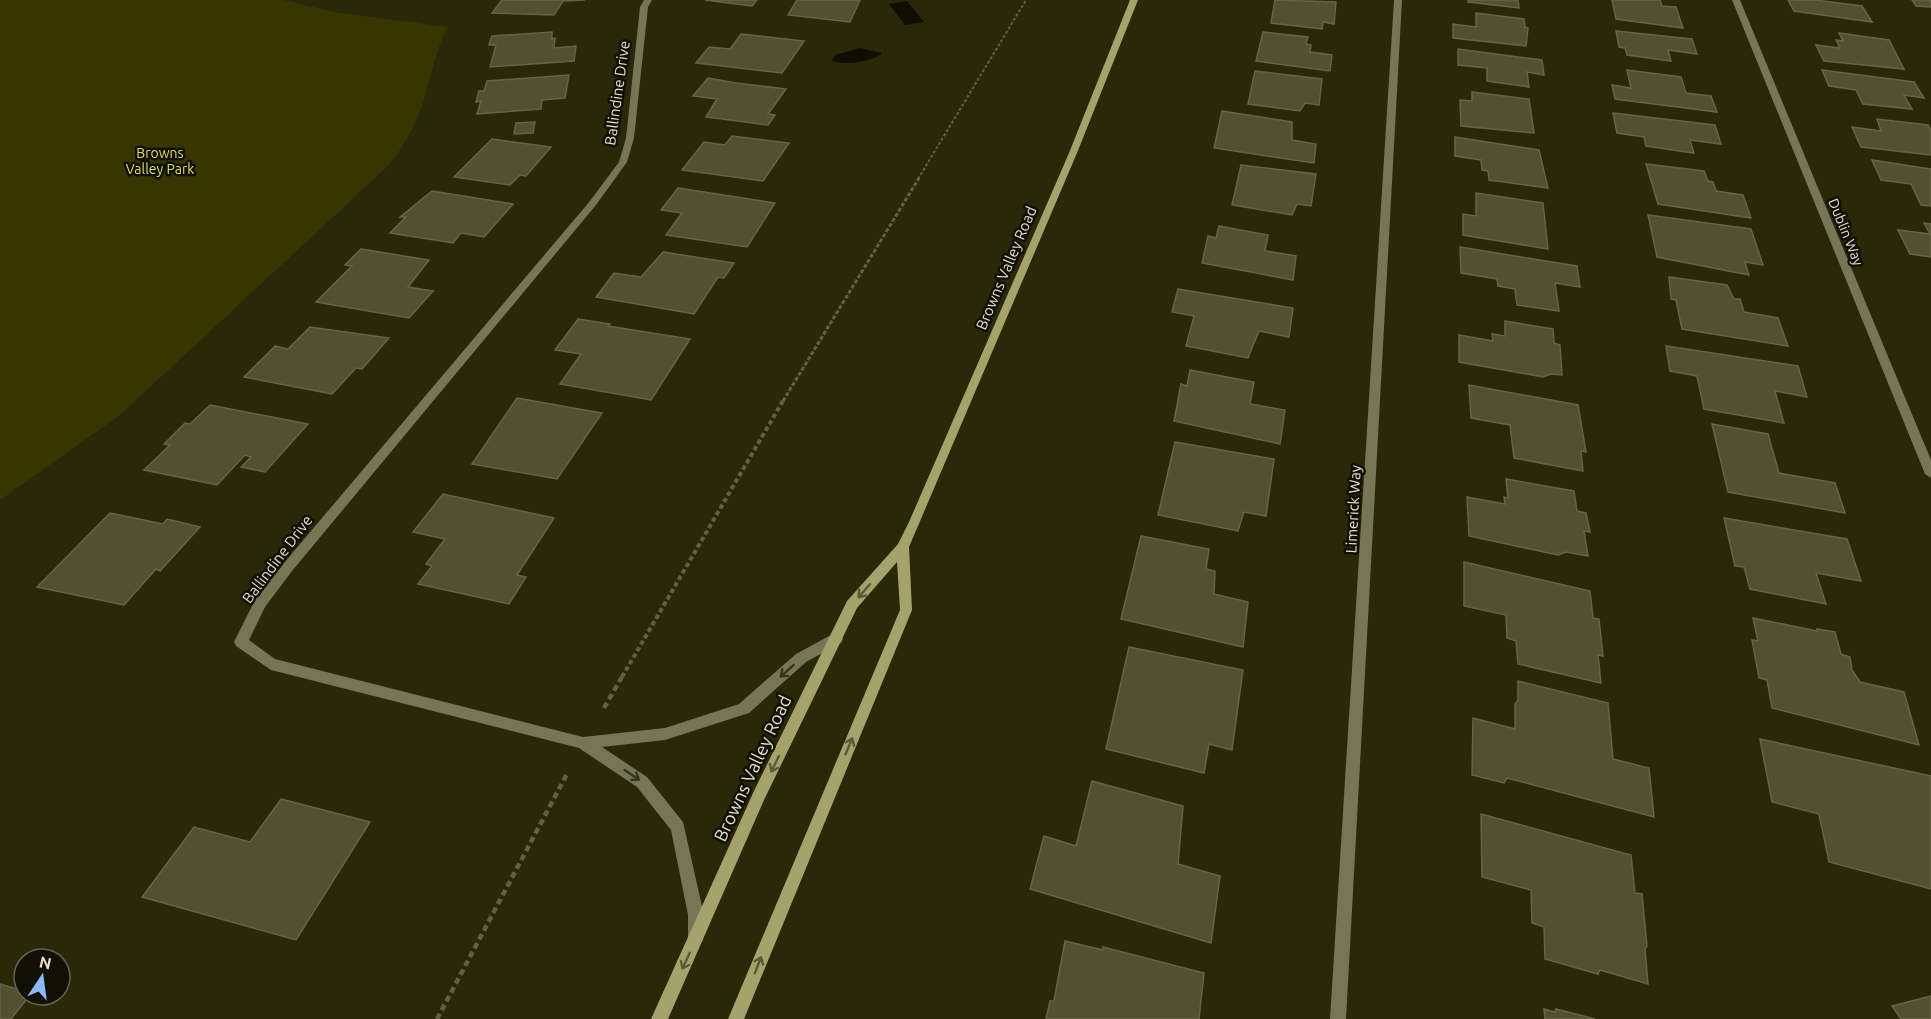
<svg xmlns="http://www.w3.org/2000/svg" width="1931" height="1019" viewBox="0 0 1931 1019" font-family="Ubuntu,sans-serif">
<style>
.green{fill:#383600}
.water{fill:#0f0e00}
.building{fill:#515030;stroke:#656544;stroke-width:1.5}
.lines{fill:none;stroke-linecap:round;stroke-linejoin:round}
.path-far3{stroke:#616045;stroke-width:2;stroke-dasharray:3 2;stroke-linecap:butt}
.path-far2{stroke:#616045;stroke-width:3;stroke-dasharray:4 2;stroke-linecap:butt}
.path-far1{stroke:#616045;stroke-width:4;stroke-dasharray:4.5 3;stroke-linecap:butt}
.path{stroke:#616045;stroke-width:4.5;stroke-dasharray:6 4;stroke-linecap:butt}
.minor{fill:#767654;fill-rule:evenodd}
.secondary{fill:#a4a36c;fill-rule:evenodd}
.oneway{stroke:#5a5a38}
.oneway2{stroke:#343420}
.labels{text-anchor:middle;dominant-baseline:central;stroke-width:5;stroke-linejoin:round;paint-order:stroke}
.far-park-label{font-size:14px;fill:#e0dc66;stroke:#111004}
.far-street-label{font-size:14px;fill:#e1e1cf;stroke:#111004}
.street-label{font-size:15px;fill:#e1e1cf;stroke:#111004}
.near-street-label{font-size:18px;fill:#e1e1cf;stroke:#111004}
</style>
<rect width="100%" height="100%" fill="#292808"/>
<path class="green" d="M 0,0 L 283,0 L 339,13 L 448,27 C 435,51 431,77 423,103 C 415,126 404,146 389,165 L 120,415 L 0,500 Z"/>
<g class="water">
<polygon points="907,1 924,22 905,25 889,4"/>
<path d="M 860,48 L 882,53 C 876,61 840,67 832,60 L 835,55 Z"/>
</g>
<g class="building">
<polygon points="502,0 585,0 563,1 554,15 492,13"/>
<polygon points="705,0 757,0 752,6"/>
<polygon points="797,0 860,0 850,22 788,15"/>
<polygon points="1275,0 1336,2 1334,24 1323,22 1322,29 1271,23"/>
<polygon points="1468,0 1518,0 1519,8 1468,2"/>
<polygon points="1612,0 1660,0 1662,6 1676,7 1683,28 1616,19"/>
<polygon points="1788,0 1815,0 1862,6 1872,22 1794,11"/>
<polygon points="1912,0 1931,0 1931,7 1916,6"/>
<polygon points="1476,13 1524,19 1525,27 1528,28 1526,46 1453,38 1453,24 1476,27"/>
<polygon points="1616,31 1692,39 1697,54 1668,50 1671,61 1627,55 1625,48 1619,47"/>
<polygon points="552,32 552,39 555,38 554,48 576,46 574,61 490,67 496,45 489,45 492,36"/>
<polygon points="1263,32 1308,37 1306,44 1311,45 1310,52 1332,55 1330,71 1256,61"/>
<polygon points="1839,33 1889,40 1904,69 1824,61 1816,45 1840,48 1836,40 1843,41"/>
<polygon points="741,34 804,41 782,73 696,63 709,47 730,49"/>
<polygon points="1458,49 1542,60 1544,75 1527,72 1529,87 1487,81 1487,68 1458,65"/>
<polygon points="1627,70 1681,77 1686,93 1711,96 1717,112 1615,99 1612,85 1631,88"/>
<polygon points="1822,70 1914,82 1924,98 1904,95 1912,109 1863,104 1856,90 1829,86"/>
<polygon points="1255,71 1322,79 1319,105 1305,103 1300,111 1248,104"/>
<polygon points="569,75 565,98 542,100 541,109 477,114 481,101 476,102 479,91 484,91 487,81"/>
<polygon points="708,78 736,83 786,89 768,114 775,115 768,125 706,117 717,99 693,96"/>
<polygon points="1472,92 1529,99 1534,133 1461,126 1460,100 1472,101"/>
<polygon points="1222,111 1292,122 1292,140 1316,144 1314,163 1214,148"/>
<polygon points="1613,113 1715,125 1721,144 1690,140 1694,153 1646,146 1644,137 1617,133"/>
<polygon points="1877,119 1928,125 1931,130 1931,155 1861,147 1852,127 1881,131"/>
<polygon points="535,122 533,133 514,134 516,123"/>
<polygon points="732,136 789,143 763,181 682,170 704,142 725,145"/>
<polygon points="1455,137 1539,150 1548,188 1489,180 1488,171 1482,170 1481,160 1455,156"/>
<polygon points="492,139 551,147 526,176 520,175 510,185 454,177"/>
<polygon points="1872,160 1931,169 1931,206 1921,205 1911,184 1881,180"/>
<polygon points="1646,164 1704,171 1708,181 1713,182 1716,191 1743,195 1751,218 1658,204"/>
<polygon points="1241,165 1316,174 1311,206 1297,204 1292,215 1232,205"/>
<polygon points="678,188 775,203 747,247 666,235 682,213 661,210"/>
<polygon points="432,191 513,204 484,237 461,233 453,243 390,233 406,217 400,217"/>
<polygon points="1476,193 1543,203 1548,249 1463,235 1463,214 1476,216"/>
<polygon points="1648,215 1751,229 1763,265 1745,262 1749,275 1657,257"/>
<polygon points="1924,223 1931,224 1931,257 1910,254 1898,230 1930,234"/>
<polygon points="1219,226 1268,235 1265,251 1296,256 1293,280 1202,263 1208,236 1216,238"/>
<polygon points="1460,247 1577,266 1580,287 1555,283 1559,311 1517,305 1515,289 1498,286 1497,279 1461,273"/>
<polygon points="361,249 429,260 408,287 433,291 409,318 316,302 352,266 345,265"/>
<polygon points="663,252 734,263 724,278 718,277 694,314 596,297 614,273 641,277"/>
<polygon points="1669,277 1727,285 1734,299 1740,299 1744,312 1778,318 1788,346 1682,329 1676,300 1671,299"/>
<polygon points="1178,289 1293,308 1289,337 1259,331 1248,358 1186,346 1194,316 1172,312"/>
<polygon points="578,319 610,324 608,326 690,339 651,400 560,384 581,354 555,350"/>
<polygon points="1505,321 1553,329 1554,343 1560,345 1562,375 1551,374 1543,377 1459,362 1459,335 1493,341 1492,334 1505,336"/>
<polygon points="310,327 389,338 362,369 356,368 332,394 244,377 275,346 288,349"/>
<polygon points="1666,346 1798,366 1807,397 1775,391 1784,423 1704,409 1697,376 1670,371"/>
<polygon points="1190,370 1254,382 1250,404 1285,410 1280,444 1174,421 1181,384 1187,386"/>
<polygon points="1469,385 1578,405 1586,452 1581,451 1583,471 1514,458 1510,425 1471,418"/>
<polygon points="517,398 602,413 557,479 472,464"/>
<polygon points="210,405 308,424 265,472 241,467 251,457 245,455 217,485 144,470 170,445 164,444 185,423 190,424"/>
<polygon points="1712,424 1768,434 1779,473 1835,483 1845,513 1728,492"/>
<polygon points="1175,442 1274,459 1266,516 1244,512 1238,531 1158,515"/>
<polygon points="1506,479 1574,491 1577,511 1586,513 1590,532 1584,531 1588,556 1566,552 1558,555 1469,536 1467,497 1505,504 1504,497 1508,498"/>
<polygon points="443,494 554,518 517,575 526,577 509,604 418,584 432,566 426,564 445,539 413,532"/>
<polygon points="110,513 163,524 167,519 200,527 160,571 156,569 124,605 37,587"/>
<polygon points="1724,518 1847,539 1861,581 1816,573 1826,604 1750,589 1744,567 1735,566"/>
<polygon points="1141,536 1209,549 1206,569 1215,571 1214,594 1248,602 1243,647 1121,619"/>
<polygon points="1464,562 1590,591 1593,618 1599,619 1603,656 1598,655 1601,683 1518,664 1516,641 1507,638 1506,615 1464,606"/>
<polygon points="1753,618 1817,631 1817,629 1835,632 1841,654 1850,657 1852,670 1860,682 1904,692 1919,745 1772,708 1767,680 1759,678 1752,640 1758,641"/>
<polygon points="1129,647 1243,670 1232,750 1209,744 1204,773 1106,749"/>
<polygon points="1518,681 1608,703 1613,759 1649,768 1654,817 1507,778 1504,783 1472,775 1473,718 1515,729 1515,704 1518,700"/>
<polygon points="1760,739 1931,776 1931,889 1829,862 1819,814 1772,802"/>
<polygon points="1092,781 1183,806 1178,864 1220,876 1211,943 1030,889 1044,836 1076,846"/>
<polygon points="281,799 370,822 296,940 142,897 194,827 250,842"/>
<polygon points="1481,814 1631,855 1635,893 1642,894 1647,946 1645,949 1648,984 1600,970 1598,974 1545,959 1544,927 1532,923 1531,890 1482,877"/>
<polygon points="1065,941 1103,950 1103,947 1204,973 1199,1019 1046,1019 1050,1001 1054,1001"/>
<polygon points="0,984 24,991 24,995 30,995 11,1019 0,1019"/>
<polygon points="1931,996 1931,1019 1901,1019 1892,1006"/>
<polygon points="1544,1009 1555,1012 1556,1009 1595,1019 1545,1019"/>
</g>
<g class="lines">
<polyline class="path-far3" points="918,179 1026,0"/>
<polyline class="path-far2" points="783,401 919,178"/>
<polyline class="path-far1" points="622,677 784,399"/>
<g class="path">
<polyline points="604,708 623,675"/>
<polyline points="437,1019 568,772"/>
</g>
<g class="minor">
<polygon points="644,0 652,0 648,7 634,138 627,162 596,205 292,571 265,607 249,640 275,659 583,737 665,728 739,704 796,654 831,635 836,633 841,635 843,639 841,643 806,662 749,713 665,740 602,747 647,777 683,822 704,915 704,936 702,942 696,944 690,942 688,936 688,915 671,830 637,787 579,748 271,670 236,646 234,642 255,600 284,563 590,201 619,162 626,138 640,7"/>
<polygon points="1394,0 1402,0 1346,1019 1330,1019"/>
<polygon points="1732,0 1740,0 1931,460 1931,478 1925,474"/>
</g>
<polygon class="secondary" points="1130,0 1138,0 1077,153 909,547 912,610 744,1019 728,1019 900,610 897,562 857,608 764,800 668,1019 651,1019 754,791 847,601 898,544 909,522 1069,153"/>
</g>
<defs><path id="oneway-shaft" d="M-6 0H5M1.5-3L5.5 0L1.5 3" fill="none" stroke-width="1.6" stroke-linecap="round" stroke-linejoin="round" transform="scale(1.5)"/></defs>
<g class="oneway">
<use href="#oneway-shaft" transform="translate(864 591) rotate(131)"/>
<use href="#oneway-shaft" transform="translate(849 746) rotate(-67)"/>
<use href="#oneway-shaft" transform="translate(775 764) rotate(116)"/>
<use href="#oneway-shaft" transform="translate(686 961) rotate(115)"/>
<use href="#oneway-shaft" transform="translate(758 965) rotate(-69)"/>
</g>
<g class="oneway2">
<use href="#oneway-shaft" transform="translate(787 671) rotate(138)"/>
<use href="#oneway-shaft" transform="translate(632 775) rotate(34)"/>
</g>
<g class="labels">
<g class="far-park-label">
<text x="160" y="153">Browns<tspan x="160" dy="16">Valley Park</tspan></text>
</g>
<g class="far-street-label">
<text transform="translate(1846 232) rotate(68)">Dublin Way</text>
</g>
<g class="street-label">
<text transform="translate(617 93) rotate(-82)">Ballindine Drive</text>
<text transform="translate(1006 268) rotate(-67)">Browns Valley Road</text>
<text transform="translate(1353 509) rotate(-87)">Limerick Way</text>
<text transform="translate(277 559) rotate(-53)">Ballindine Drive</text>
</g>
<g class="near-street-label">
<text transform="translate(752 768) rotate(-65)">Browns Valley Road</text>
</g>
</g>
<g transform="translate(42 977) rotate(13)"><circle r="28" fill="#111004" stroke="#646455" stroke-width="1.5"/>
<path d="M0-4.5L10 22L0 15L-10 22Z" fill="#8bbafc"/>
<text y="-9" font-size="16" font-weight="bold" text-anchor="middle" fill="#e1e1cf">N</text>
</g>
</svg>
